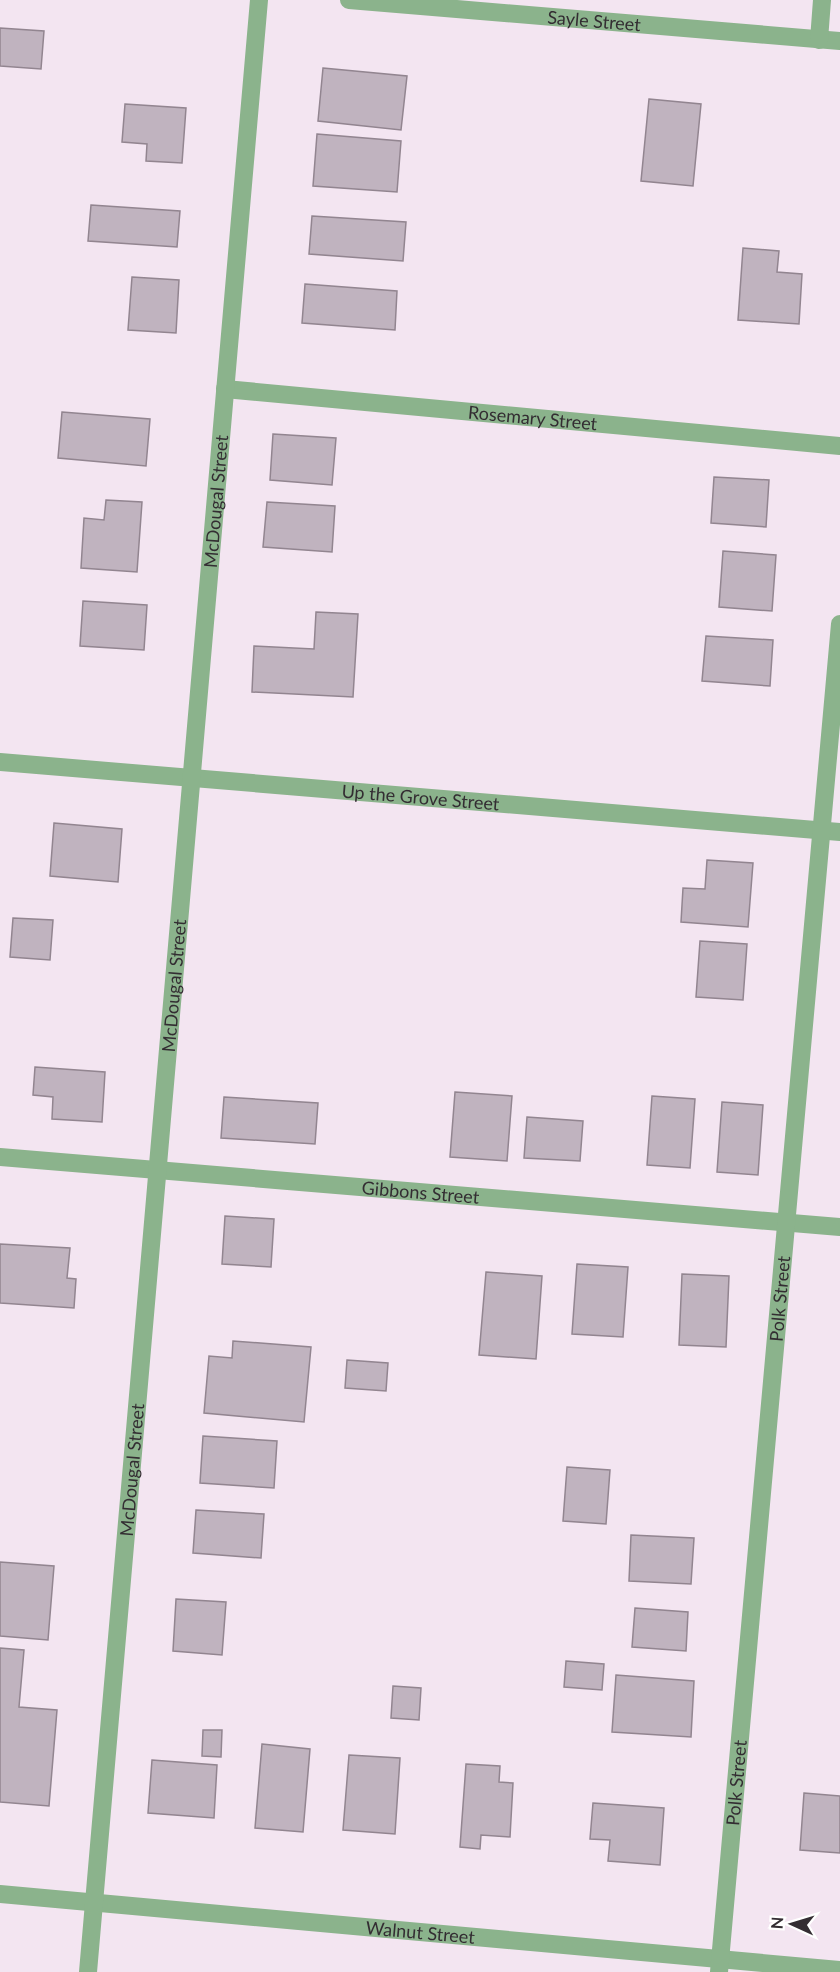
<svg xmlns="http://www.w3.org/2000/svg" width="840" height="1972" viewBox="0 0 840 1972" font-family="Lato,sans-serif">
<style>
.building{fill:#c0b3bf;stroke:#928590;stroke-width:1.5}
.lines{fill:none;stroke-linecap:round;stroke-linejoin:round}
.minor{stroke:#8bb38c;stroke-width:18}
.labels{text-anchor:middle;dominant-baseline:central;stroke-width:6;stroke-linejoin:round;paint-order:stroke}
.street-label{font-size:18px;fill:#332d32;stroke:#fff}
</style>
<rect width="100%" height="100%" fill="#f3e5f1"/>
<g class="building">
<polygon points="0,28 44,31 41,69 0,66"/>
<polygon points="323,68 407,76 401,130 318,121"/>
<polygon points="649,99 701,104 693,186 641,181"/>
<polygon points="125,104 186,108 182,163 146,161 147,144 122,142"/>
<polygon points="317,134 401,141 397,192 313,186"/>
<polygon points="91,205 180,211 177,247 88,241"/>
<polygon points="312,216 406,222 403,261 309,254"/>
<polygon points="743,248 779,251 777,272 802,274 799,324 738,320"/>
<polygon points="132,277 179,280 176,333 128,330"/>
<polygon points="305,284 397,291 395,330 302,323"/>
<polygon points="62,412 150,419 146,466 58,458"/>
<polygon points="273,434 336,438 332,485 270,480"/>
<polygon points="714,477 769,480 766,527 711,523"/>
<polygon points="106,500 142,502 137,572 81,568 84,518 104,520"/>
<polygon points="267,502 335,506 332,552 263,547"/>
<polygon points="723,551 776,555 772,611 719,607"/>
<polygon points="83,601 147,605 144,650 80,646"/>
<polygon points="316,612 358,614 353,697 252,692 254,646 314,649"/>
<polygon points="706,636 773,640 770,686 702,681"/>
<polygon points="54,823 122,829 118,882 50,876"/>
<polygon points="707,860 753,863 748,927 681,922 683,888 705,889"/>
<polygon points="13,918 53,920 50,960 10,957"/>
<polygon points="700,941 747,944 743,1000 696,997"/>
<polygon points="35,1067 105,1072 102,1122 52,1119 53,1097 33,1095"/>
<polygon points="455,1092 512,1096 507,1161 450,1157"/>
<polygon points="652,1096 695,1099 690,1168 647,1165"/>
<polygon points="224,1097 318,1103 315,1144 221,1138"/>
<polygon points="722,1102 763,1105 758,1175 717,1172"/>
<polygon points="527,1117 583,1121 580,1161 524,1158"/>
<polygon points="225,1216 274,1219 271,1267 222,1264"/>
<polygon points="0,1244 70,1248 67,1278 76,1279 74,1308 0,1303"/>
<polygon points="577,1264 628,1267 623,1337 572,1334"/>
<polygon points="486,1272 542,1276 536,1359 479,1355"/>
<polygon points="682,1274 729,1276 726,1347 679,1345"/>
<polygon points="233,1341 311,1347 304,1422 204,1413 209,1356 232,1358"/>
<polygon points="347,1360 388,1363 386,1391 345,1388"/>
<polygon points="203,1436 277,1441 274,1488 200,1483"/>
<polygon points="567,1467 610,1470 606,1524 563,1521"/>
<polygon points="196,1510 264,1514 261,1558 193,1553"/>
<polygon points="631,1535 694,1538 691,1584 629,1581"/>
<polygon points="0,1562 54,1566 48,1640 0,1636"/>
<polygon points="176,1599 226,1602 222,1655 173,1651"/>
<polygon points="635,1608 688,1612 686,1651 632,1647"/>
<polygon points="0,1648 24,1650 19,1707 57,1710 49,1806 0,1802"/>
<polygon points="566,1661 604,1664 602,1690 564,1687"/>
<polygon points="616,1675 694,1681 691,1737 612,1732"/>
<polygon points="393,1686 421,1688 419,1720 391,1718"/>
<polygon points="203,1730 222,1730 221,1757 202,1756"/>
<polygon points="262,1744 310,1749 303,1832 255,1828"/>
<polygon points="349,1755 400,1758 395,1834 343,1830"/>
<polygon points="152,1760 217,1765 214,1818 148,1813"/>
<polygon points="466,1764 500,1766 499,1782 513,1783 510,1837 481,1835 480,1849 460,1847"/>
<polygon points="804,1793 840,1796 840,1853 800,1850"/>
<polygon points="593,1803 664,1808 660,1865 608,1861 610,1840 590,1839"/>
</g>
<g class="lines">
<g class="minor">
<path id="s1" d="M 349,0 L 840,41"/>
<polyline points="819,40 822,0"/>
<path id="s2" d="M 225,389 L 840,446"/>
<path id="s3" d="M 0,762 L 840,832"/>
<path id="s4" d="M 0,1157 L 840,1227"/>
<path id="s5" d="M 0,1894 L 840,1970"/>
<path id="s6" d="M 88,1972 L 259,0"/>
<path id="s7" d="M 719,1972 L 840,624"/>
</g>
</g>
<g class="labels">
<g class="street-label">
<text stroke="none"><textPath href="#s1" startOffset="246">Sayle Street</textPath></text>
<text stroke="none"><textPath href="#s2" startOffset="309">Rosemary Street</textPath></text>
<text stroke="none"><textPath href="#s6" startOffset="1476">McDougal Street</textPath></text>
<text stroke="none"><textPath href="#s3" startOffset="422">Up the Grove Street</textPath></text>
<text stroke="none"><textPath href="#s6" startOffset="990">McDougal Street</textPath></text>
<text stroke="none"><textPath href="#s4" startOffset="422">Gibbons Street</textPath></text>
<text stroke="none"><textPath href="#s7" startOffset="676">Polk Street</textPath></text>
<text stroke="none"><textPath href="#s6" startOffset="504">McDougal Street</textPath></text>
<text stroke="none"><textPath href="#s7" startOffset="190">Polk Street</textPath></text>
<text stroke="none"><textPath href="#s5" startOffset="422">Walnut Street</textPath></text>
</g>
</g>
<g transform="translate(792 1924) rotate(274)" stroke="#ffffff" stroke-width="4.5" paint-order="stroke">
<path d="M0-4.5L10 22L0 15L-10 22Z" fill="#332d32"/>
<text y="-9" font-size="16" font-weight="bold" text-anchor="middle" fill="#332d32">N</text>
</g>
</svg>
